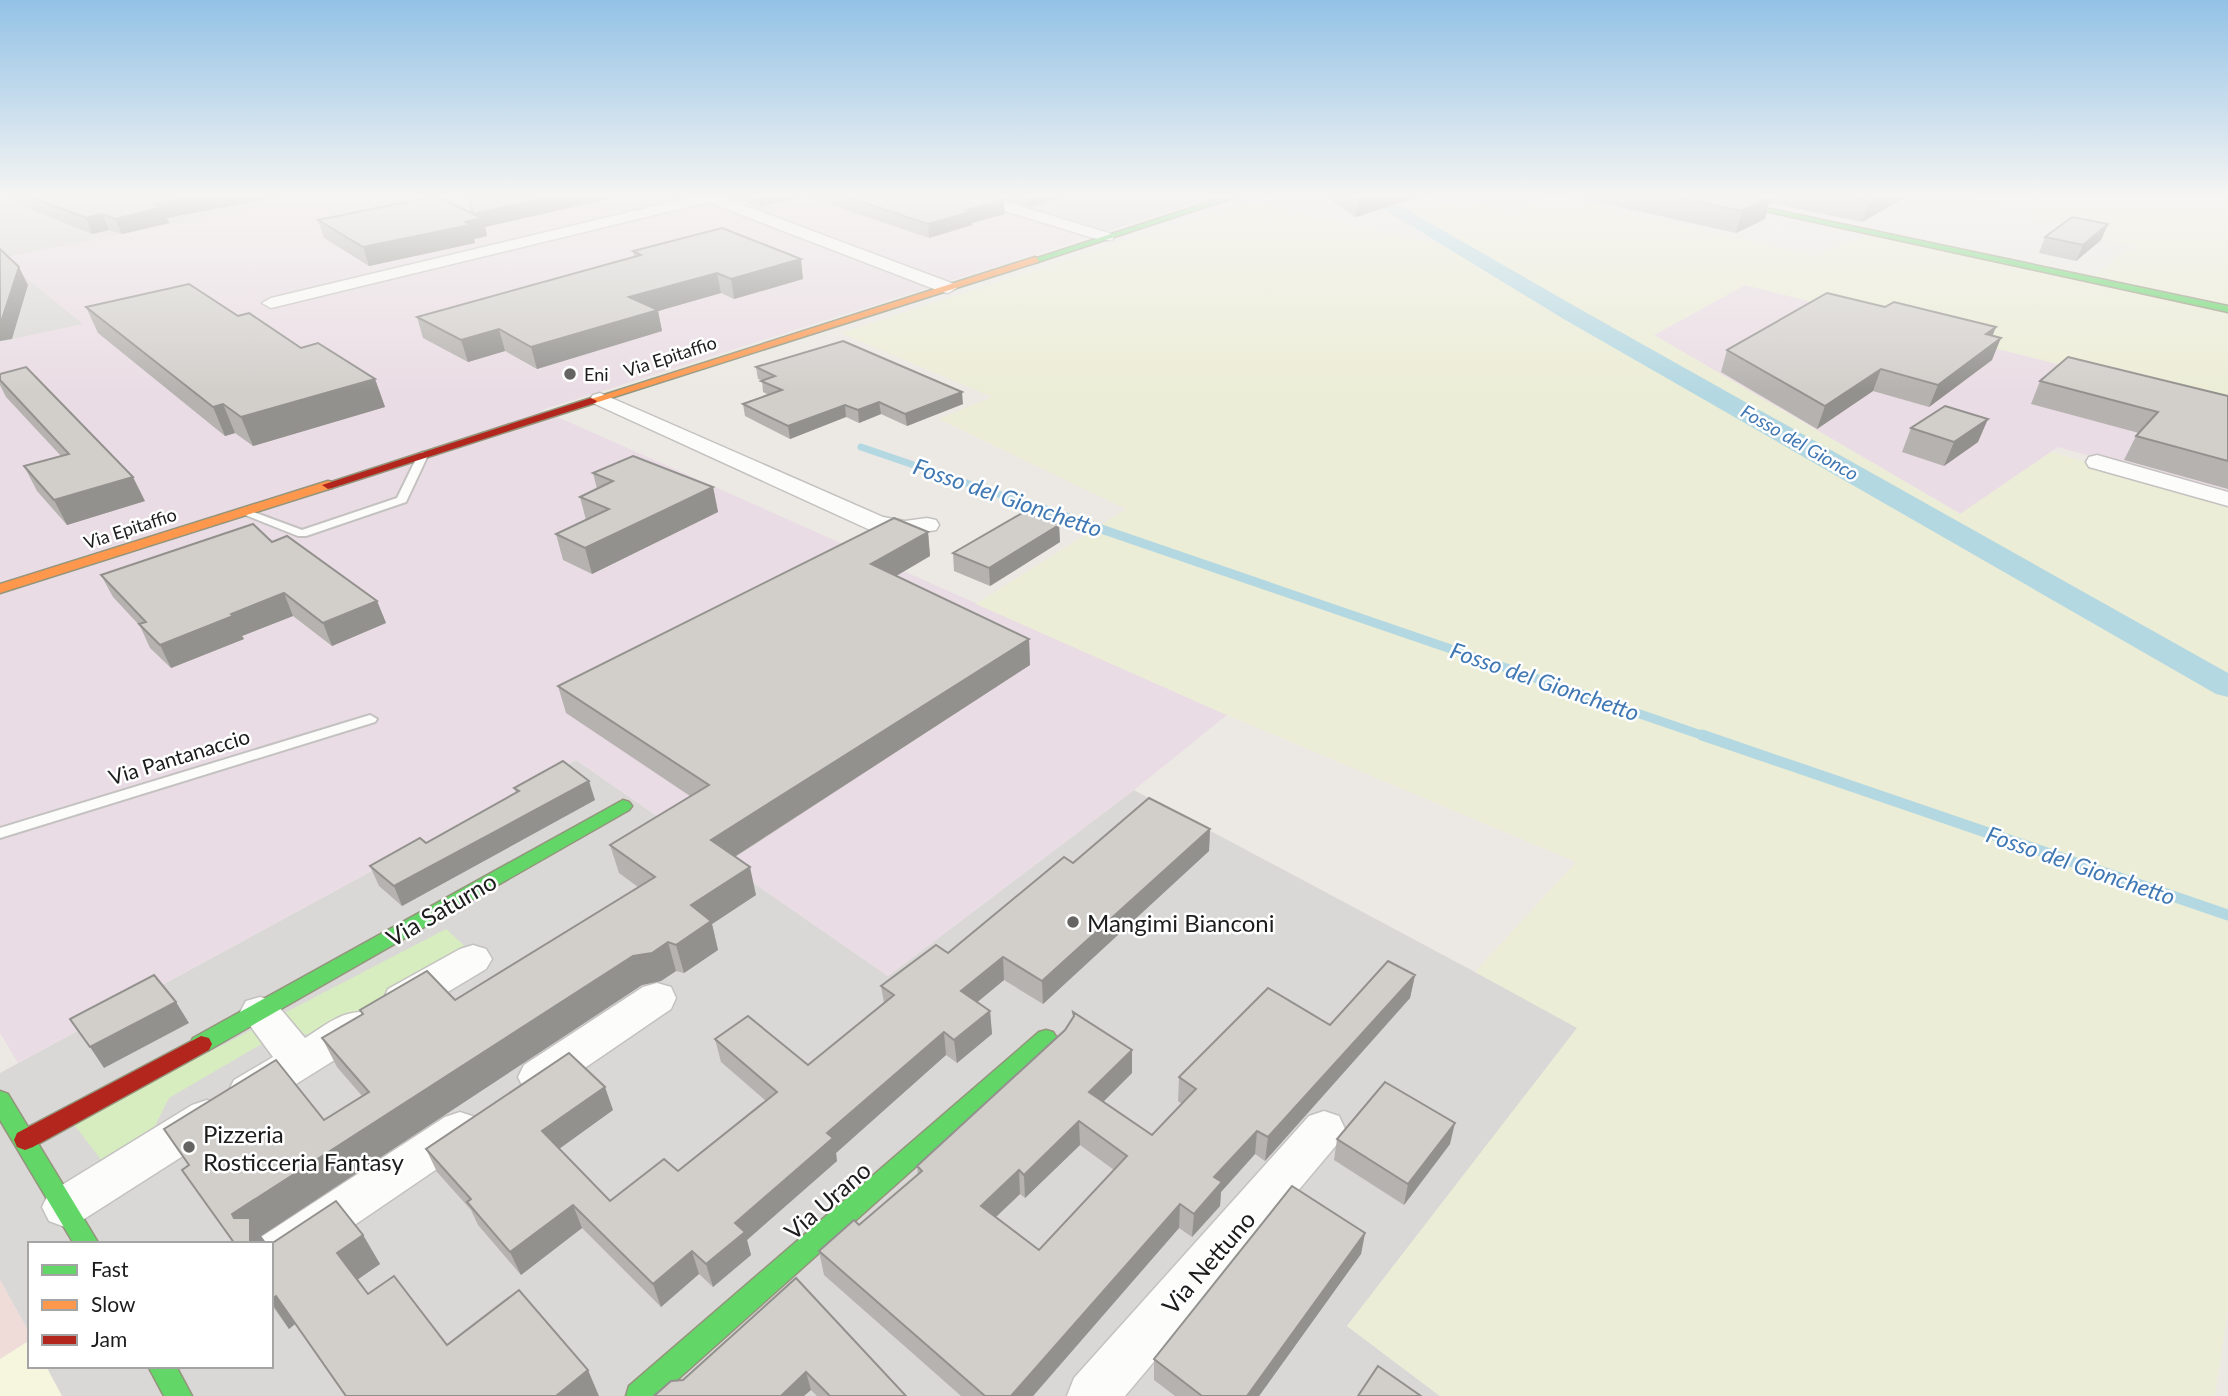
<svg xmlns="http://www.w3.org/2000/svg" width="2228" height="1396" viewBox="0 0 2228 1396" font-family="Lato,sans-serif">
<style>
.residential{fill:#dad8d6}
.commercial{fill:#efdbd8}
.industrial{fill:#eadce4}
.education{fill:#f6f5de}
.farmland{fill:#ecedd6}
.grass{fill:#d7ecbf}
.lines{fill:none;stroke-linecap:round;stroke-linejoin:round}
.stream-far2{stroke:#b4d8e2;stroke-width:7}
.stream-far1{stroke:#b4d8e2;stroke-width:9}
.stream{stroke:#b4d8e2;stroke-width:11}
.canal{fill:#b4d8e2;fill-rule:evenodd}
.lane-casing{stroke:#c4c2c0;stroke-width:4}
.street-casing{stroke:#c4c2c0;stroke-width:3}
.fast-casing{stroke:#93957c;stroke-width:3}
.slow-casing{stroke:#93957c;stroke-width:3}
.jam-casing{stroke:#93957c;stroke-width:3}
.lane{fill:#fcfcfb;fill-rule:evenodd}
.street{fill:#fcfcfb;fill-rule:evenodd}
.fast{fill:#63d668;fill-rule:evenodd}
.slow{fill:#ff974d;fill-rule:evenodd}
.jam{fill:#b3261e;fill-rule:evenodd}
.wall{fill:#b5b2af;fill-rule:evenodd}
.shaded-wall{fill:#93918e}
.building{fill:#d2cfcb;stroke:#93918e;stroke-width:2;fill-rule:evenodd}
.poi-dot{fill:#656462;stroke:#fff;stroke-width:2.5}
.labels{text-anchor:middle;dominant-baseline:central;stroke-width:5;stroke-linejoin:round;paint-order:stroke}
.far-street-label{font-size:18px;fill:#1c1c1c;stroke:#fff}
.far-poi-label{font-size:18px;fill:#1c1c1c;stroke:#fff;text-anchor:start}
.far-water-label{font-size:19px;font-style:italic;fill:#4078b4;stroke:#fff}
.street-label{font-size:21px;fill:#1c1c1c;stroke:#fff}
.water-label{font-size:23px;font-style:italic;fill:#4078b4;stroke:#fff}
.near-street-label{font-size:24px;fill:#1c1c1c;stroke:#fff}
.near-poi-label{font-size:24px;fill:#1c1c1c;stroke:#fff;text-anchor:start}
</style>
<rect width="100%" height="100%" fill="#ece9e4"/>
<g class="residential">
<polygon points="0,197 313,197 2,258 84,324 0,342"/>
<polygon points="958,197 1216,197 1089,237"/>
<polygon points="576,760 888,976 1134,790 1578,1027 1347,1326 1440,1396 0,1396 0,1359 30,1340 30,1366 271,1366 271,1244 30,1244 30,1334 0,1280 0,1073"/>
</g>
<polygon class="commercial" points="0,1280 30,1334 30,1340 0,1359"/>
<g class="industrial">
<polygon points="313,197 406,197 434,212 508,197 958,197 1089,237 542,410 1227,715 1134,790 888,976 576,760 18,1063 0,1033 0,342 83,324 1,258"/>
<polygon points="1745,285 2228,407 2228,495 2058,447 1961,514 1654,335"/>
</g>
<polygon class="education" points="30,1340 30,1366 46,1366 62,1396 0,1396 0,1359"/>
<g class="farmland">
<polygon points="1426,197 1446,203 1467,201 1513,212 1547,197 1559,197 1815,256 1866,235 2228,311 2228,407 1745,285 1654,335 1960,514 2051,452 2228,503 2228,1308 2215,1396 1440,1396 1347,1326 1577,1028 1475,972 1576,862 1227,715 976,604 1126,509 939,419 992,397 841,333 1203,215 1259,202 1362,228 1440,244 1594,337 1620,336 1450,236 1404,205"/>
<polygon points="1973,197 2228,197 2228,304 2094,276 2125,250 2133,251 2136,246 2058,231 2064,223 2048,220 2041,223 2029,219 2029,214 2015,208"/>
</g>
<polygon class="grass" points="446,929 469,950 325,1034 277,1035 169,1098 148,1140 105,1165 73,1123"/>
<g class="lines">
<polyline class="stream-far2" points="861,447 1048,511"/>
<polyline class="stream-far1" points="1043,509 1707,737"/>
<polyline class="stream" points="1702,735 2228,915"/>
<polygon class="canal" points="1364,197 1385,197 1578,308 2228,673 2228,697 2216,694 1562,318"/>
<defs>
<g id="lane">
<polygon points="423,452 428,455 406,502 306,536 298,536 238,512 240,510 248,510 302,530 397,498 418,455"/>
<polygon points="370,715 377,719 375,722 0,838 0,828"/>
</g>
<g id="street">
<polygon points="692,197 722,197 954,284 957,288 948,293 942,292 708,202 271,308 262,303 271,298"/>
<polygon points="967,197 989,197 1112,234 1114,237 1112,240 1100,240 969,200"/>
<polygon points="600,393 883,517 905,521 927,518 936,520 939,525 936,530 905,535 868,529 593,403 590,399 593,395"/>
<polygon points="2097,455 2228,492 2228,506 2089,467 2086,462 2089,457"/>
<polygon points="473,945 486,949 492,959 486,969 416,1011 402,1015 388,1011 383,1000 388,989 460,949"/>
<polygon points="657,983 671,987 676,998 671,1009 554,1089 539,1094 524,1089 518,1077 524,1065 643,987"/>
<path d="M 260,997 L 274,1001 L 305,1038 C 326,1025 347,1006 373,1014 L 379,1025 L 373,1036 L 264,1104 L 249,1109 L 234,1104 L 228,1092 L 234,1080 L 273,1057 L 240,1012 L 246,1001 Z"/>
<polygon points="207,1100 222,1105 228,1118 222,1131 81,1221 65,1227 49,1221 42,1207 49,1193 192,1105"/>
<polygon points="1324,1111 1339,1116 1345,1129 1339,1142 1125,1396 1067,1396 1074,1378 1309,1116"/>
<polygon points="460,1112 475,1117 481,1130 475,1143 287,1271 271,1277 271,1244 253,1244 255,1241 445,1117"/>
</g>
<g id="fast">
<polygon points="1225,197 1236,197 1038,262 1031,260"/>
<polygon points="1700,197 1714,197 2228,306 2228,312"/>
<polygon points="623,800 629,802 632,806 629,810 209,1050 201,1052 193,1050 190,1044 193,1038"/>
<polygon points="1046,1030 1053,1032 1057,1038 1053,1044 659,1396 626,1396 629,1386 1039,1032"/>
<polygon points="0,1091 8,1094 99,1244 74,1244 0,1120"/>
<polygon points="148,1366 176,1366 192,1396 164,1396"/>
</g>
<g id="slow">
<polygon points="1035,257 1039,260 1038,262 595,403 585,401"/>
<polygon points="328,481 332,482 332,488 0,593 0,584"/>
</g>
<g id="jam">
<polygon points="591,398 597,401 595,403 332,488 328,489 322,485"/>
<polygon points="201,1036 209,1038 212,1044 209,1050 33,1147 25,1150 17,1147 14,1140 17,1133"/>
</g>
</defs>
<use href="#lane" class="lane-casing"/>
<use href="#street" class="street-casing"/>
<use href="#fast" class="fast-casing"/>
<use href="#slow" class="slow-casing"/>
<use href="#jam" class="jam-casing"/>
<use href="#lane" class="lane"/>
<use href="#street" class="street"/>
<use href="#fast" class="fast"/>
<use href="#slow" class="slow"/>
<use href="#jam" class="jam"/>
</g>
<g class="wall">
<polygon points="12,197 277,197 167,218 169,223 122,234 109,230 92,234 15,203"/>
<polygon points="469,197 607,197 608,199 485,227 487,236 474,239 475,243 369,266 324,238 318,220 473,213"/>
<polygon points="732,197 801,197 760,207"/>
<polygon points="808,197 993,197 1005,214 972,223 972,225 929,238"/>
<polygon points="998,197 1064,197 1030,207"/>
<polygon points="1326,197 1417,197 1356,217 1326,198"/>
<polygon points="1575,197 1906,197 1862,222 1769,203 1765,219 1736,233"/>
<polygon points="2108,224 2101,240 2076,261 2039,253 2045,237"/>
<polygon points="633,251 803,279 734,299 721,293 658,311 662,331 537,369 505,351 468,362 423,338 417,317 634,257"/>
<polygon points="86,307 238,316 301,348 375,379 385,407 253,446 235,433 225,436 98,333"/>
<polygon points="1993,336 1992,360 1929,407 1873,391 1817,429 1721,372 1727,350"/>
<polygon points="756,367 963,404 907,426 881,414 859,423 846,417 790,439 745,416 743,404 769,395 763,392 762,380 758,379"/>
<polygon points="0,374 145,501 67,525 37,491 24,466 61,456 6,397 0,385"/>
<polygon points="2040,381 2228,396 2228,489 2124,460 2136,436 2139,433 2031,404"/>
<polygon points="1911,428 1978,442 1944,466 1902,452"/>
<polygon points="593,473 713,487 718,512 592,574 563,560 556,534 586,520 580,497 597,489"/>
<polygon points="1059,525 1060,542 990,586 954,571 953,553"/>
<polygon points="928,532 930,556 896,576 1029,639 1030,665 735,857 756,895 712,924 718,950 684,973 676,971 661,981 642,985 261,1236 267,1244 234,1244 182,1170 324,1120 362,1096 337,1067 322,1038 362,1015 360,1010 455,1000 638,887 619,873 610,845 690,796 566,713 558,686"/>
<polygon points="272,542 377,601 386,623 332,646 293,616 242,636 244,639 171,668 150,648 140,626 113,597 101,575"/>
<polygon points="514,788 595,800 402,906 379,886 370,866 426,843 516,793"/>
<polygon points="1210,829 1209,851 1043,1004 1004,980 977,1002 990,1011 992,1034 957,1063 946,1055 836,1153 837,1161 747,1240 751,1255 713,1287 699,1274 661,1307 582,1228 521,1275 478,1225 471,1210 437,1172 426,1149 613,1110 559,1149 610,1201 678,1171 766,1101 721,1062 715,1039 808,1065 884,1003 881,986 948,953 1073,863"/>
<path d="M 1415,975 L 1410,998 L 1265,1161 L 1255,1154 L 1221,1192 L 1220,1206 L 1192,1237 L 1179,1228 L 1033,1396 L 961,1396 L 824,1275 L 819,1251 L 859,1225 L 918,1175 L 917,1166 L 1065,1030 L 1073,1017 L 1073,1012 L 1132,1050 L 1132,1073 L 1103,1102 L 1152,1135 L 1182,1104 L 1178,1101 L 1179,1077 L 1330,1025 ZM 1080,1145 L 1114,1170 L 1039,1250 L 996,1217 L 1020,1194 L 1025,1198 Z"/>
<polygon points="1337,1139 1450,1144 1404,1205 1334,1160"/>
<polygon points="1365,1233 1361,1254 1259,1396 1175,1396 1154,1380 1154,1359"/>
<polygon points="363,1235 380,1264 357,1280 368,1294 447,1345 599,1396 345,1396 295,1324 289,1329 271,1304 271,1244"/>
<polygon points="796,1278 906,1396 817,1396 811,1390 683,1380"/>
</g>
<g class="shaded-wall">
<polygon points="190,197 277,197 167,218 169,223 122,234 115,219 152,204"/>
<polygon points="551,197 607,197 608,199 485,227 487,236 474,239 475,243 369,266 363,247 465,222 473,214"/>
<polygon points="759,197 801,197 760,207"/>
<polygon points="1030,197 1064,197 1030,207"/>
<polygon points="1358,197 1417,197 1356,217"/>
<polygon points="1770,197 1765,219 1736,233 1742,211"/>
<polygon points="1876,197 1906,197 1862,222 1869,201"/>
<polygon points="1004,200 1005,214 972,223 972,225 929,238 928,224 967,210"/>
<polygon points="102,214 109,230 92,234 86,218"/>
<polygon points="2108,224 2101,240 2076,261 2083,245"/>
<polygon points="801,259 803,279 734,299 731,279"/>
<polygon points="19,267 28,285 12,339 0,341 0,320"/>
<polygon points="717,273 721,293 658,311 662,331 537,369 531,347 629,297"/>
<polygon points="1996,327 1988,347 2001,338 1992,360 1929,407 1938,385 1986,334"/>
<polygon points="499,329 505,351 468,362 461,340"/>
<polygon points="1881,369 1873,391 1817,429 1825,406"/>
<polygon points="375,379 385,407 253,446 241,417"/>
<polygon points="962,392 963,404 907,426 905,414"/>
<polygon points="879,402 881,414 859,423 858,410"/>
<polygon points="223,404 235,433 225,436 213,407"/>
<polygon points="845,405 846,417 790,439 788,426"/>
<polygon points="1988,419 1978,442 1944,466 1954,442"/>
<polygon points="133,477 145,501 67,525 54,500"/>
<polygon points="713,487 718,512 592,574 585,548"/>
<polygon points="1059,525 1060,542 990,586 989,568"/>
<polygon points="928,532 930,556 874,589 871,564"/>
<polygon points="284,593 293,616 242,636 244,639 171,668 160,645 231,614"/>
<polygon points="377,601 386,623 332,646 323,623"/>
<polygon points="1029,639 1030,665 717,868 711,840"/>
<polygon points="589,781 595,800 402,906 394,886"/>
<polygon points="1210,829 1209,851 1043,1004 1042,981"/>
<polygon points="750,867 756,895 712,924 718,950 684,973 676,945 691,905"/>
<polygon points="668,942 676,971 661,981 642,985 261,1236 267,1244 250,1244 232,1214 633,956"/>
<polygon points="1003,957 1004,980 963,1014 961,991"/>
<polygon points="1415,975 1410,998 1265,1161 1268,1137"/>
<polygon points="176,1002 189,1023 104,1068 90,1047"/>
<polygon points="990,1011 992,1034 957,1063 954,1040"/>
<polygon points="944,1032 946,1055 836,1153 837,1161 747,1240 751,1255 713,1287 706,1264 735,1223 827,1133"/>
<polygon points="1132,1050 1132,1073 1089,1116 1089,1092"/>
<polygon points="605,1087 613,1110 552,1154 542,1131"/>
<polygon points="1079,1121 1080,1145 1025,1198 1024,1175"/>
<polygon points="1455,1123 1450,1144 1404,1205 1408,1184"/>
<polygon points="1257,1131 1255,1154 1221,1192 1220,1206 1192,1237 1194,1214 1214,1177"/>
<polygon points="1019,1170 1020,1194 983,1229 981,1206"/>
<polygon points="1180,1204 1179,1228 1033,1396 1011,1396"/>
<polygon points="573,1205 582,1228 521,1275 510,1252"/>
<polygon points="1365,1233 1361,1254 1259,1396 1247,1396"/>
<polygon points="363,1235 380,1264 354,1282 337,1253"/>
<polygon points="692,1251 699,1274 661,1307 653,1284"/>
<polygon points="276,1296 295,1324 289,1329 271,1302 271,1299"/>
<polygon points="588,1370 599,1396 556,1396"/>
<polygon points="806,1372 811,1390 804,1396 781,1396"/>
</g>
<g class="building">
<polygon points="31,197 190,197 152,204 163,207 115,219 102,214 86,218"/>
<polygon points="430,197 438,197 482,218 465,222 470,225 363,247 318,220"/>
<polygon points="469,197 551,197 473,214"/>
<polygon points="847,197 993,197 1004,200 967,210 971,212 928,224"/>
<polygon points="1675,197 1770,197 1742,211"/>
<polygon points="1850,197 1876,197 1869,201"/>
<polygon points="2072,217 2108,224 2083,245 2045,237"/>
<polygon points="722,228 801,259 731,279 717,273 629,297 658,310 531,347 499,329 461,340 417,317 641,255 633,251"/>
<polygon points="0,249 19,267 2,319 0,320"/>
<polygon points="189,284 238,316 249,313 301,348 318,343 375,379 241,417 223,404 213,407 86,307"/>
<polygon points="1827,293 1885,307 1894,302 1996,327 1986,334 2001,338 1938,385 1881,369 1825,406 1727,350"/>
<polygon points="843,341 962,392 905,414 879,402 858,410 845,405 788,426 743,404 782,390 761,381 775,376 756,367"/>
<polygon points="2068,357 2228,396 2228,461 2136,436 2158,412 2040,381"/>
<polygon points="26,367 133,477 54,500 24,466 69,454 0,380 0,374"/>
<polygon points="1945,406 1988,419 1954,442 1911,428"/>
<polygon points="633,456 713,487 585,548 556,534 609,509 580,497 613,481 593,473"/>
<polygon points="1024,512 1059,525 989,568 953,553"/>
<polygon points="894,518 928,532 871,564 1029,639 711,840 750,867 691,905 711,921 676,945 668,942 652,953 633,956 232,1214 234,1218 250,1218 250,1244 235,1244 182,1170 189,1165 164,1129 276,1060 324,1120 369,1092 322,1038 363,1014 360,1010 427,971 455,1000 655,877 610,845 709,785 558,686"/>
<polygon points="253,524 272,542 287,536 377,601 323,623 284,593 231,614 233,616 160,645 139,624 146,622 101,575"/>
<polygon points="563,761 589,781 394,886 370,866 420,838 426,843 519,791 514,788"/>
<polygon points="1149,798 1210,829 1042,981 1003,957 961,991 990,1011 954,1040 944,1032 827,1133 833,1138 735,1223 745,1232 706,1264 692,1251 653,1284 573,1205 510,1252 467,1202 471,1199 426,1149 569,1053 605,1087 542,1131 610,1201 664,1159 678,1171 777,1092 715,1039 748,1016 808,1065 894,995 881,986 936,945 948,953 1064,857 1073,863"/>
<path d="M 1388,961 L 1415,975 L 1268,1137 L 1257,1131 L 1214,1177 L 1222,1182 L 1194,1214 L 1180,1204 L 1011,1396 L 985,1396 L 819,1251 L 854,1220 L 859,1225 L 922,1171 L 917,1166 L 1065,1030 L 1074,1016 L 1073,1012 L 1132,1050 L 1089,1092 L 1152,1135 L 1196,1089 L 1179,1077 L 1268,988 L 1330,1025 ZM 1079,1121 L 1127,1156 L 1039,1250 L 981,1206 L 1019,1170 L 1024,1175 Z"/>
<polygon points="154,975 176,1002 90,1047 70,1019"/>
<polygon points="1385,1082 1455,1123 1408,1184 1337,1139"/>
<polygon points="1292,1186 1365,1233 1247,1396 1202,1396 1154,1359"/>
<polygon points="336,1201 363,1235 337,1253 368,1294 394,1276 447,1345 519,1290 588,1370 556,1396 346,1396 276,1296 271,1299 271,1244"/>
<polygon points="796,1278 906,1396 830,1396 806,1372 781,1396 654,1396 671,1381 683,1380"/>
<polygon points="1378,1366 1421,1396 1358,1396"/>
</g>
<linearGradient id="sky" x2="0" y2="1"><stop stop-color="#93c2e6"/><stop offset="0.5" stop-color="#f6f5f3"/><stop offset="1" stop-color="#f6f5f3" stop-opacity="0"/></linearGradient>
<rect width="2228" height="392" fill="url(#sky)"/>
<g class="poi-dot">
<circle cx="570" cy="374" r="7"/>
<circle cx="1073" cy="922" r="7"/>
<circle cx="189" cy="1147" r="7"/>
</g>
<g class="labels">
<g class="far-street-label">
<text transform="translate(670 356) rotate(-18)">Via Epitaffio</text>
<text transform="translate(130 528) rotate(-18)">Via Epitaffio</text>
</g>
<g class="far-poi-label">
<text x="584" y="374">Eni</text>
</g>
<g class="far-water-label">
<text transform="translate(1800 442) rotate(30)">Fosso del Gionco</text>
</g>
<g class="street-label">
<text transform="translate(179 756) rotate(-17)">Via Pantanaccio</text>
</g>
<g class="water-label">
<text transform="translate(1008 497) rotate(19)">Fosso del Gionchetto</text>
<text transform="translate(1545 681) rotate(19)">Fosso del Gionchetto</text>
<text transform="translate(2081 865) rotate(19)">Fosso del Gionchetto</text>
</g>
<g class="near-street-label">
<text transform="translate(441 909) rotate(-30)">Via Saturno</text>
<text transform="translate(827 1200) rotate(-41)">Via Urano</text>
<text transform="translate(1208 1262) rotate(-49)">Via Nettuno</text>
</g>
<g class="near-poi-label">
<text x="1087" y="922">Mangimi Bianconi</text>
<text x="203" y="1133">Pizzeria<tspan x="203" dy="28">Rosticceria Fantasy</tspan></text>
</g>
</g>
<rect x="28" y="1242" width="245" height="126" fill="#ffffff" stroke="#a4a4a4" stroke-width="2"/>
<rect x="42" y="1265" width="35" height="10" fill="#63d668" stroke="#a4a4a4" stroke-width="2"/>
<text x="91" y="1277" font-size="21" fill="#1c1c1c">Fast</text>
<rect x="42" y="1300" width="35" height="10" fill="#ff974d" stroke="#a4a4a4" stroke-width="2"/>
<text x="91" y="1312" font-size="21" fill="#1c1c1c">Slow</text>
<rect x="42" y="1335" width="35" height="10" fill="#b3261e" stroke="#a4a4a4" stroke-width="2"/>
<text x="91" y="1347" font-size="21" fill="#1c1c1c">Jam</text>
</svg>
